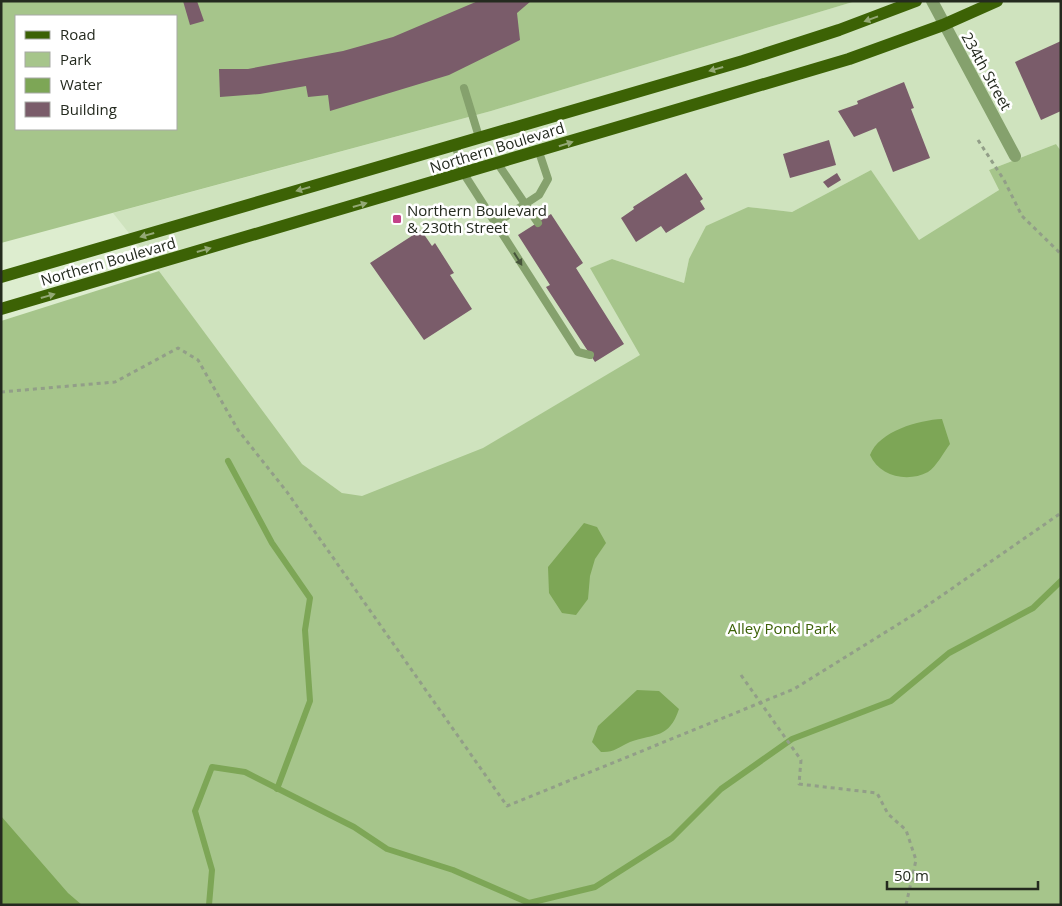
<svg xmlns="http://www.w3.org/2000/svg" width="1062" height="906" viewBox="0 0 1062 906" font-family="'Open Sans',sans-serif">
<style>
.built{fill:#cfe3be}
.green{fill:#a6c58b;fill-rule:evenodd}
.water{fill:#7da656}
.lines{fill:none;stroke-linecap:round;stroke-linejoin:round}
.stream{stroke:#7da656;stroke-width:6}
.building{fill:#7a5c6a}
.path{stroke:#929e88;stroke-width:3;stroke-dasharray:4 4;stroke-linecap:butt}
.lane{stroke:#85a16d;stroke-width:8}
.street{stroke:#85a16d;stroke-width:12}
.primary{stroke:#3c6205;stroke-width:12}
.oneway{fill:#94a976}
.oneway2{fill:#46543a}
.poi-dot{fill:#c34189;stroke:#fff;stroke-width:2}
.labels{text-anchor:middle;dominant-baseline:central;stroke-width:5;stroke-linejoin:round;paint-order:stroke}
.street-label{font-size:15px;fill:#242a1f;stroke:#fff}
.poi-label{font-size:15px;fill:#242a1f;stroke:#fff;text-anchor:start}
.park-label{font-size:15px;fill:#3d6209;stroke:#fff}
</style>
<rect width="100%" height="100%" fill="#ddedcf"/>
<polygon class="built" points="856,1 1061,1 1061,151 1056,144 989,170 999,190 919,241 871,170 792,212 748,207 689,259 684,283 612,259 591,268 641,355 394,501 366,510 297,461 159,271 113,213 491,111"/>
<g class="green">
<path d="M 1,1 L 856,1 L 491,111 L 1,243 ZM 16,16 L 176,16 L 176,129 L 16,129 Z"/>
<polygon points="1056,144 1061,151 1061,905 1,905 1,321 159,271 302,464 342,493 362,496 483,448 640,355 590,268 612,259 684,283 689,259 706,226 748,207 792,212 871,170 919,240 999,190 989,170"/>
</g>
<g class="water">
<path d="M 942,419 L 950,444 C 944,452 936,467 928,472 C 907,483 879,476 870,455 C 879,431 919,420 942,419 Z"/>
<polygon points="584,523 597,527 606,543 595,559 590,576 588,599 576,615 562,613 549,593 548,567"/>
<path d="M 637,690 L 659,691 L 679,709 C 669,739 655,733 630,742 C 619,747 613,753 601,752 L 592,742 L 598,726 Z"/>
<polygon points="1,816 68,893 82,905 1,905"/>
</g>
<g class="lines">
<g class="stream">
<polyline points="228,461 272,543 310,598 305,630 310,701 277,789"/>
<polyline points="209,905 212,870 195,811 212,767 245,772 354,827 387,849 453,870 529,903 595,887 672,838 721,789 792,739 891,701 949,653 1033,608 1061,581"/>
</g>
</g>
<g class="building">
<polygon points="183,1 197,1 204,21 190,25"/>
<polygon points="478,1 531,1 517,13 520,40 449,75 330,111 328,95 308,97 306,86 260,94 220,97 219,69 248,69 343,51 393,37"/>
<polygon points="1061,41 1061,111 1041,120 1015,62"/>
<polygon points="904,82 914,108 911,109 930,158 893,172 876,128 854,137 838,111 858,104 857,101"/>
<polygon points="829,140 836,165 790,178 783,154"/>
<polygon points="686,173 703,199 700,201 705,209 666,233 661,226 636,242 621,218 634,209 633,207"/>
<polygon points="837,173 841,180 828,188 823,182"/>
<polygon points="551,214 583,263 576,268 624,344 595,362 546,287 550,285 518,235"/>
<polygon points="421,230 432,246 435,243 454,273 450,275 472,309 424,340 370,263"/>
</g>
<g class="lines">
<g class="path">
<polyline points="978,140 1004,180 1022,216 1061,254"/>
<polyline points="1,392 115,382 178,348 198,360 238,430 287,492 507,806 794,689 918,612 1061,513"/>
<polyline points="741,675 801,760 799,784 877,793 888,814 906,830 916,860 906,905"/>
</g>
<g class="lane">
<polyline points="464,88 479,137"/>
<polyline points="455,144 464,174 578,352 590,355"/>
<polyline points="498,164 538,223"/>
<polyline points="496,223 539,195 548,179 539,152"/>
</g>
<polyline class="street" points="932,1 1015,156"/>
<g class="primary">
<polyline points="1,277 743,61 839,30 916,1"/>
<polyline points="1,309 849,59 943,25 997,1"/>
</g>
</g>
<defs><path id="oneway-solid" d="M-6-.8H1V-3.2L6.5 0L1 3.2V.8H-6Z" transform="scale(1.25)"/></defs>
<g class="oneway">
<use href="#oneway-solid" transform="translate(871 19) rotate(160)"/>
<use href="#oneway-solid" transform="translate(716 69) rotate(164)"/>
<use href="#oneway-solid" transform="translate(566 144) rotate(-17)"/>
<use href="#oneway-solid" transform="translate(303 189) rotate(164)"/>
<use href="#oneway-solid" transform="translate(360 205) rotate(-16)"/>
<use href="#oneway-solid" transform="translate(147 235) rotate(164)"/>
<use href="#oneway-solid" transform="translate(204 250) rotate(-16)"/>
<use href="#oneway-solid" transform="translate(48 296) rotate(-16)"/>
</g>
<use class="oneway2" href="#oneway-solid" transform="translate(518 259) rotate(58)"/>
<rect class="poi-dot" x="392" y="214" width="10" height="10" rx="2.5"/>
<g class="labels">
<g class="street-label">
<text transform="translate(987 71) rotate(61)">234th Street</text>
<text transform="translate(497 147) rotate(-17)">Northern Boulevard</text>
<text transform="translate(108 261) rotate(-16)">Northern Boulevard</text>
</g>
<g class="poi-label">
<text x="407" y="210">Northern Boulevard<tspan x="407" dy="17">&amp; 230th Street</tspan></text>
</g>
<g class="park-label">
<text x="782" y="628">Alley Pond Park</text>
</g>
</g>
<rect width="1062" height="906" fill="none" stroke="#242a1f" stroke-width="5"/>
<rect x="15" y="15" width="162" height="115" fill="#ffffff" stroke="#a7aaa5"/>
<rect x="25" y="31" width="25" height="8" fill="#3c6205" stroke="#a7aaa5"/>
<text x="60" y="40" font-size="15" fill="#242a1f">Road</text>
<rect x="25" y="52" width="25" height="15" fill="#a6c58b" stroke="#a7aaa5"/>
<text x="60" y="65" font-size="15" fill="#242a1f">Park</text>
<rect x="25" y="78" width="25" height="15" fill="#7da656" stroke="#a7aaa5"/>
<text x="60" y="90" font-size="15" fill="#242a1f">Water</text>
<rect x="25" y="102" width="25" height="15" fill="#7a5c6a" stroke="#a7aaa5"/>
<text x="60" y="115" font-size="15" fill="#242a1f">Building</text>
<path d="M887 881v8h151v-8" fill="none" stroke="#242a1f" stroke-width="2.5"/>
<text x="894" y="881" font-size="15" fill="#242a1f" stroke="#ffffff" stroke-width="4" paint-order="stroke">50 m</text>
</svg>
